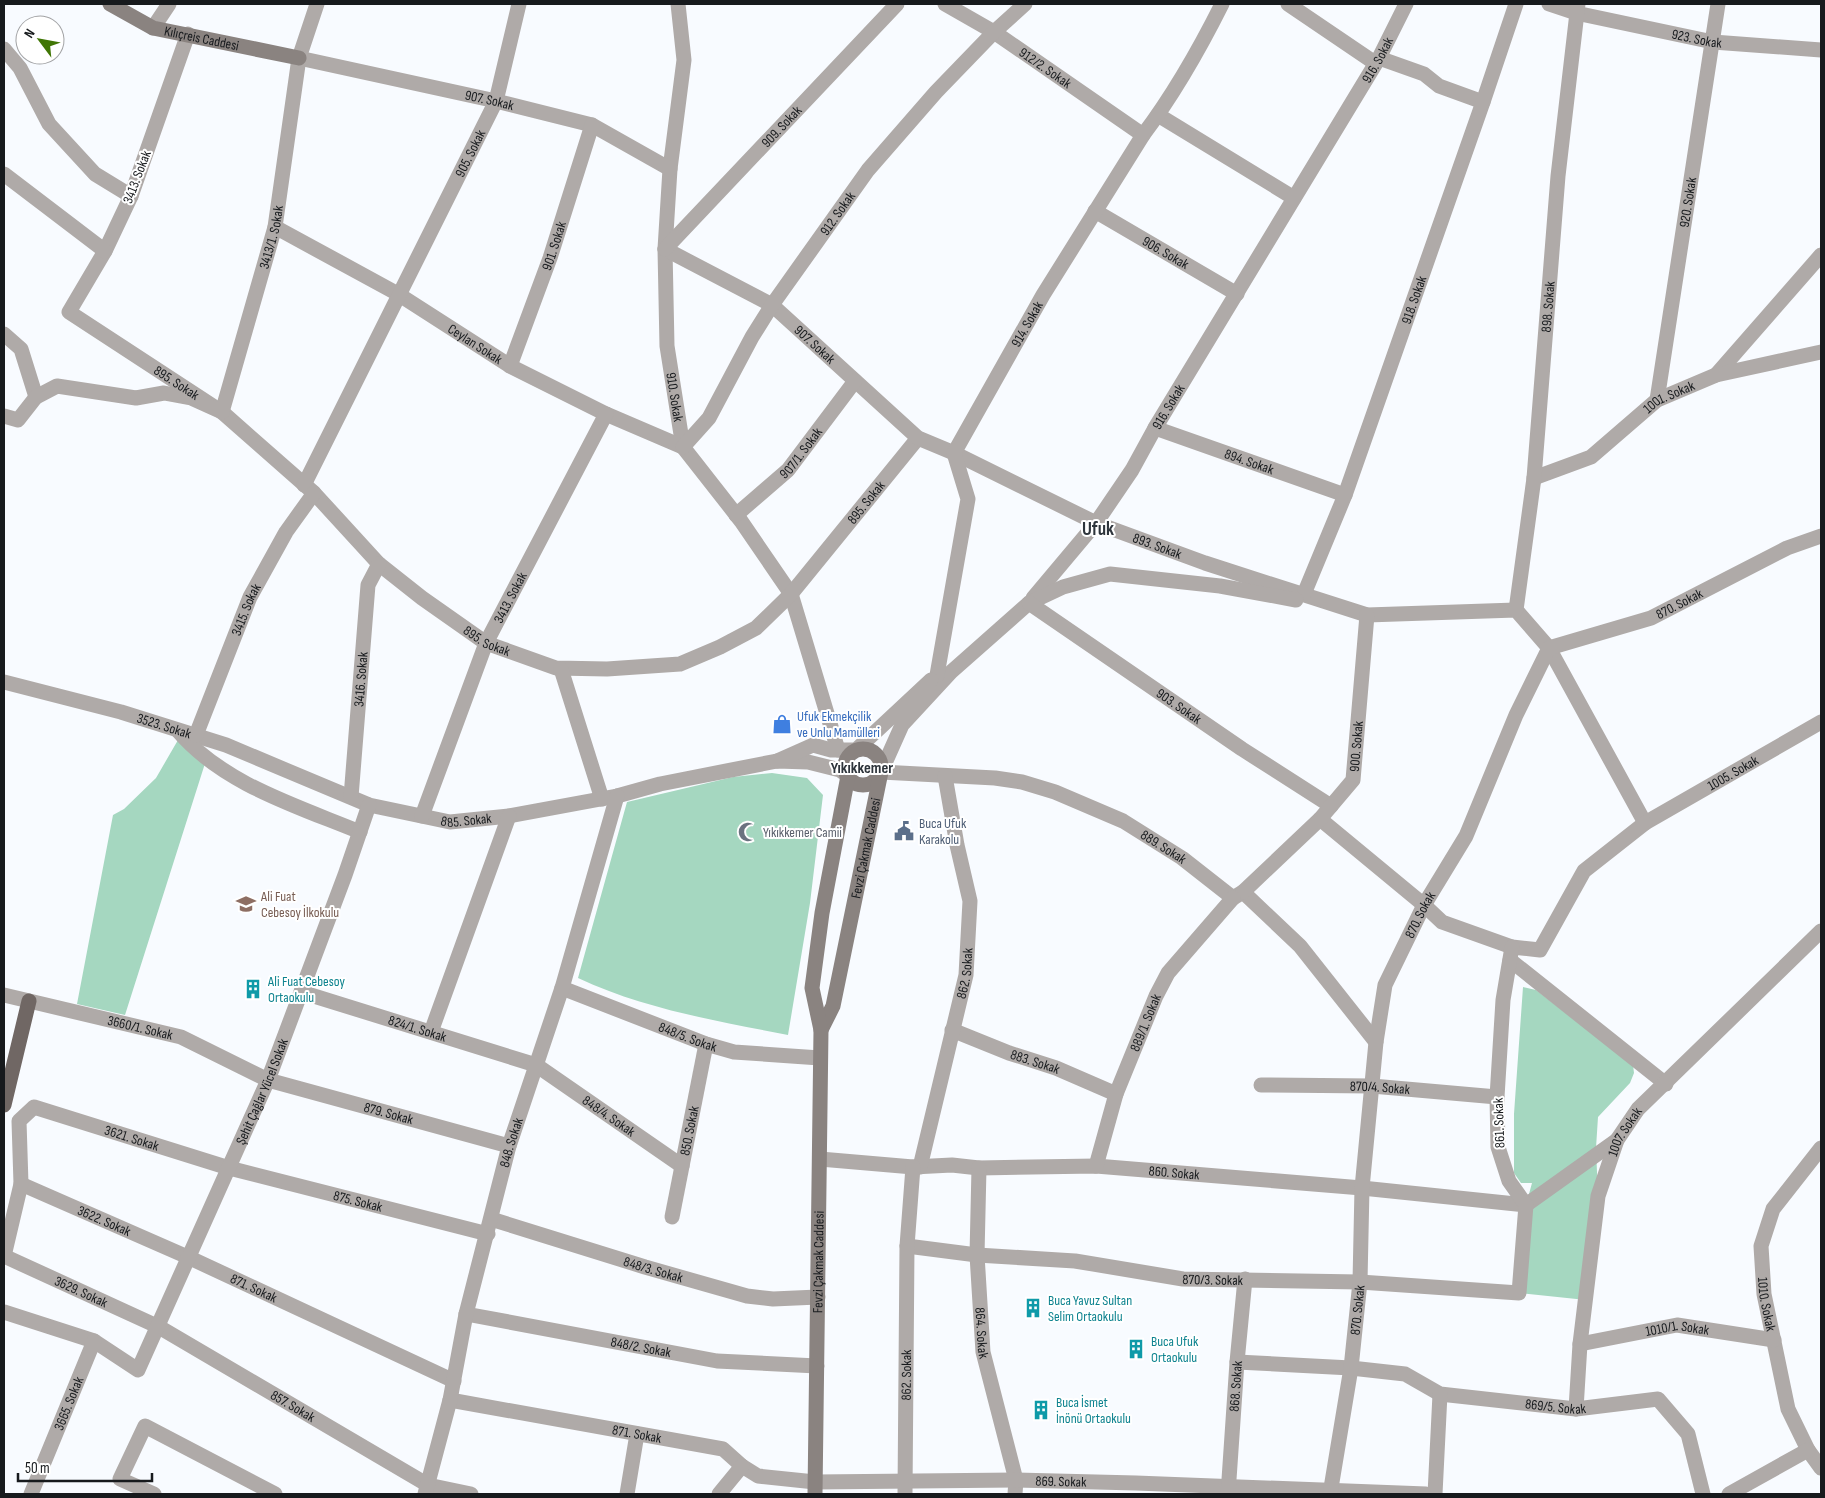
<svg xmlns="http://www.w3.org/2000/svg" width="1825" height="1498" viewBox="0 0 1825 1498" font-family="'Sofia Sans Condensed',sans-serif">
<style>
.green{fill:#a5d7c0}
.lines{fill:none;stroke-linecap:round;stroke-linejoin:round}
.street{stroke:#afaaa8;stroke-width:15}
.secondary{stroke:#8a8380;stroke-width:15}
.primary{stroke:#706764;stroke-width:15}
.labels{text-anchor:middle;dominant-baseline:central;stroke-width:4;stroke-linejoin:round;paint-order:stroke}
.street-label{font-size:14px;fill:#171a1d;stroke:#fff}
.shop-label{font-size:14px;fill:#366cbe;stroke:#fff;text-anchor:start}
.service-label{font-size:14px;fill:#4e5e75;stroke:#fff;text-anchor:start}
.worship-label{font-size:14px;fill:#5b616d;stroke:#fff;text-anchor:start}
.education-label{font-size:14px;fill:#785e54;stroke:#fff;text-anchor:start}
.culture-label{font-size:14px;fill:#0d838f;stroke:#fff;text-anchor:start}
.quarter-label{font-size:16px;font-weight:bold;fill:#2e353c;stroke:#fff}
.district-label{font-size:19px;font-weight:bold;fill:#2e353c;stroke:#fff}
</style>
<rect width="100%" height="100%" fill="#f8fbff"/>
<g class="green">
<polygon points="178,740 208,754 125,1015 77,1004 113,815 124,809 156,778"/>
<path d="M 772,773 L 807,778 L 823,795 L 810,903 L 788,1035 C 717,1021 644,1009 578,978 L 627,802 L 733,777 Z"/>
<polygon points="1523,987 1536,990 1633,1065 1634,1073 1630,1083 1598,1117 1596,1148 1598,1196 1586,1300 1519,1293 1526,1205 1532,1183 1521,1183 1514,1173 1514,1114"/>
</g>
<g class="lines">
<g class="street">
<path id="s1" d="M 678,4 L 684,60 L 670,169 L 665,249 L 667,346 L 683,447 L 741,521 L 791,594 L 838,750"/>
<path id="s2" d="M 945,4 L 994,32 L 1143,135"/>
<polyline points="1288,4 1375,63"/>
<path id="s3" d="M 1549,4 L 1576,13 L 1713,42 L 1821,50"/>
<polyline points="153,28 169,4"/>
<path id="s4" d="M 188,34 L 131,196 L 105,251 L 69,312 L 222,412 L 314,493 L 379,564 L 422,598 L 486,643 L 556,668 L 607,669 L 680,664 L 720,647 L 756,628 L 791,594 L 918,438"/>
<polyline points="4,49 20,68 49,124 95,174 131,196"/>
<path id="s5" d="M 299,58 L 496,101 L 592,125 L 670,169"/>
<polyline points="1379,58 1424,74 1439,86 1483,102"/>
<polyline points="1158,115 1294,198"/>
<polyline points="4,174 105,251"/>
<path id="s6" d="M 1095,211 L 1237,294"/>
<path id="s7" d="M 275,227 L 398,294 L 510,366 L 606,414 L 683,447"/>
<path id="s8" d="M 665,249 L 772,305 L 918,438 L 954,453 L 1096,523 L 1205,563 L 1367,615 L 1516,610 L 1549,648 L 1645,823 L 1821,722"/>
<path id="s9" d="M 665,249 L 897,4"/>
<polyline points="4,334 21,349 36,397"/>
<path id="s10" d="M 510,366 L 550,258 L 592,125"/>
<polyline points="1716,375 1821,255"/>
<path id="s11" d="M 1657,400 L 1718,4"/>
<path id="s12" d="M 4,416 L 18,420 L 36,397 L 57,386 L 136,398 L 164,393 L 191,398 L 222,412 L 275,227 L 299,58 L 317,4"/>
<path id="s13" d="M 1155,428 L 1345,495"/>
<path id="s14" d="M 683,447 L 709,418 L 752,337 L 772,305 L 868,170 L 936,92 L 994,32 L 1025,4"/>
<path id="s15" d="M 1534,478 L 1591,457 L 1657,400 L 1716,375 L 1821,352"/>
<path id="s16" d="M 304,485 L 496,101 L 519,4"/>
<path id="s17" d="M 736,515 L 788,470 L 855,381"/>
<path id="s18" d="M 1304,594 L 1345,495 L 1483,102 L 1516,4"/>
<path id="s19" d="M 1033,598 L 1096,523 L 1132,470 L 1155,428 L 1379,58 L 1406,4"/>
<path id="s20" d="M 1296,600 L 1220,586 L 1110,574 L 1063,587 L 1029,603 L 951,672 L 902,725 L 881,772 L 995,778 L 1022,782 L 1055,792 L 1123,821 L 1182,858 L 1233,898 L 1243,892 L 1300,946 L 1376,1042"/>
<path id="s21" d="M 1029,603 L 1242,749 L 1331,806"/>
<path id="s22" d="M 1516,610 L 1534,478 L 1558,176 L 1578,4"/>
<polyline points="561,669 602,799"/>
<path id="s23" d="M 937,675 L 968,499 L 954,453 L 1043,295 L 1143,135 C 1174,94 1199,50 1222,4"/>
<path id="s24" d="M 4,682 L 121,712 L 226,745 L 369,805 L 450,822 L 509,816 L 617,796 L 660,784 L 777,761 L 808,762 L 840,770 L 848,776"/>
<path d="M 178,731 C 223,784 297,806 360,832"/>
<path id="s25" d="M 196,735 L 250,597 L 286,532 L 314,493"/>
<polyline points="777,761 813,745 831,750 856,750 931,680"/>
<path id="s26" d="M 351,797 L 368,585 L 379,564"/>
<path id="s27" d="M 422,816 L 486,643 L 606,414"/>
<polyline points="1320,819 1424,905 1442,922 1512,947 1540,950 1584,871 1645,823"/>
<path id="s28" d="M 1243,892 L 1320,819 L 1353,780 L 1367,615"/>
<polyline points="1510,960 1666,1084"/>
<path id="s29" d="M 562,988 L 706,1044 L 734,1052 L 820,1058"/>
<path id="s30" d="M 301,992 L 536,1065 L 682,1166"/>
<path id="s31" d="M 4,995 L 181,1037 L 268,1080 L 509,1146"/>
<path id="s32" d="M 952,1030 L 1009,1053 L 1056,1068 L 1116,1094"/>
<polyline points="431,1032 509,816"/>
<path id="s33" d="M 1261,1085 L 1372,1086 L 1497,1097"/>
<path id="s34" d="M 1821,1148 L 1773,1209 L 1761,1246 L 1764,1294 L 1788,1409 L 1808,1450 L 1821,1468"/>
<path id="s35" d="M 820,1159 L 913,1167 L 952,1165 L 979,1168 L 1096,1166 L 1362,1188 L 1526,1205 L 1617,1140"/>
<path id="s36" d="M 1096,1166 L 1116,1094 L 1156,996 L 1168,973 L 1233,898"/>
<path id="s37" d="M 920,1167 L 966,975 L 970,901 L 957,845 L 945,776"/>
<path id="s38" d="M 979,1168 L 977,1255 L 983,1352 L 1016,1480 L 1015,1494"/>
<path id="s39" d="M 21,1184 L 190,1258 L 454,1381"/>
<path id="s40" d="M 672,1217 L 706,1044"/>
<path id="s41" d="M 491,1219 L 645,1267 L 747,1296 L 773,1299 L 818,1297"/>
<path id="s42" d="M 907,1246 L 977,1255 L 1075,1261 L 1183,1279 L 1360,1282 L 1519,1293 L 1526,1205 L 1509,1181 L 1498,1147 L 1497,1097 L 1503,1000 L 1512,947"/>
<path id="s43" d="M 4,1256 L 21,1184 L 19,1121 L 34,1107 L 229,1168 L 488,1234"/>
<path id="s44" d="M 4,1256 L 159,1327 L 428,1485 L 471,1494"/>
<path id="s45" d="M 4,1312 L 94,1341 L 138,1370 L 268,1080 L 345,875 L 369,805"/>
<path id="s46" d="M 466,1314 L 717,1361 L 817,1366"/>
<path id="s47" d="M 1580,1344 L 1677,1325 L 1774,1340"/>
<path id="s48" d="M 1237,1362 L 1351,1368 L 1405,1374 L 1440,1394 L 1576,1409 L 1658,1399 L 1688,1434 L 1703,1494"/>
<path id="s49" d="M 450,1400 L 723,1449 L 742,1466 L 758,1476 L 815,1482 L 1016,1480 L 1136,1483 L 1426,1494"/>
<path id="s50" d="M 1576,1409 L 1580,1344 L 1598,1196 L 1617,1140 L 1638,1109 L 1821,931"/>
<path id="s51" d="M 31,1494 L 94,1341"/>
<polyline points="154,1494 120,1479 145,1426 275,1494"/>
<path id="s52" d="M 425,1494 L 450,1400 L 466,1314 L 509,1146 L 562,988 L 617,796"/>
<polyline points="627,1494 637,1434"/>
<polyline points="719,1494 742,1466"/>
<path id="s53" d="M 905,1494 L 907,1246 L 913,1167"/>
<path id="s54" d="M 1228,1494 L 1237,1362 L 1245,1279"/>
<path id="s55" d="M 1330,1494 L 1351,1368 L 1360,1282 L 1362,1188 L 1376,1042 L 1385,985 L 1424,905 L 1466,836 L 1516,715 L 1549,648 L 1651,618 L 1787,548 L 1821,536"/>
<polyline points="1435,1494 1440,1394"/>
<polyline points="1729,1494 1808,1450"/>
</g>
<g class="secondary">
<path id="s56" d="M 110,4 L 153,28 L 299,58"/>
<circle cx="863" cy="767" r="18"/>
<path id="s57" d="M 821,1030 L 833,1006 L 881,772"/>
<path id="s58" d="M 815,1494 L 821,1030 L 812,988 L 822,913 L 848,776"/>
</g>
<polyline class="primary" points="4,1105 29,1001"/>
</g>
<defs>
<symbol id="shop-bare" viewBox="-9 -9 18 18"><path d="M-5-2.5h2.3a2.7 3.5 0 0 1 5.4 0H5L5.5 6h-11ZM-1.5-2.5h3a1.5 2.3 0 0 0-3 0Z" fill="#3f7fe0" stroke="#fff" stroke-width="2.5" paint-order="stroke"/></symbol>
<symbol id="civic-bare" viewBox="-9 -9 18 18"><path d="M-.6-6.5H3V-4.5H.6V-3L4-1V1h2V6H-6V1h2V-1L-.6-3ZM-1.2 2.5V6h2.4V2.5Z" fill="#5c6f8a" stroke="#fff" stroke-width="2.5" paint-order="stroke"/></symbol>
<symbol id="mosque-bare" viewBox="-9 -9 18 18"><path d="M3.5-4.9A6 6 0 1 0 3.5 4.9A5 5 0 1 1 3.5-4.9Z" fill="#6b7280" stroke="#fff" stroke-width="2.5" paint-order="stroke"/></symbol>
<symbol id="school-bare" viewBox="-9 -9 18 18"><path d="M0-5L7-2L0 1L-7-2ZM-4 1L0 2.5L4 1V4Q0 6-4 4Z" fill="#8d6e63" stroke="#fff" stroke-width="2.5" paint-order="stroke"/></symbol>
<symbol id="building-bare" viewBox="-9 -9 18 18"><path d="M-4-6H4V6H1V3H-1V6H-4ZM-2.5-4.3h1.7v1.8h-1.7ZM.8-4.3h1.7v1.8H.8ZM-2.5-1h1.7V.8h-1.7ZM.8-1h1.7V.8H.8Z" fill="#0f9aa8" stroke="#fff" stroke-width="2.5" paint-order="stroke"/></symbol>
</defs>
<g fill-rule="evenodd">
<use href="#shop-bare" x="768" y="710" width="28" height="28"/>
<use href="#civic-bare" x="890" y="817" width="28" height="28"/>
<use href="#mosque-bare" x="734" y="818" width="28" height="28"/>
<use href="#school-bare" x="232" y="890" width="28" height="28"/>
<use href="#building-bare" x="239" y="975" width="28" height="28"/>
<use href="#building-bare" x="1019" y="1294" width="28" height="28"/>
<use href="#building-bare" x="1122" y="1335" width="28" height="28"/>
<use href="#building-bare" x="1027" y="1396" width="28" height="28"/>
</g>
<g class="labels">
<g class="street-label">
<text stroke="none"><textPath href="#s56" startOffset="99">Kılıçreis Caddesi</textPath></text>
<text stroke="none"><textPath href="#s3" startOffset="152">923. Sokak</textPath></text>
<text stroke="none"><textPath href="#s19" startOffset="640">916. Sokak</textPath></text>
<text stroke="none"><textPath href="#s2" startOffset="119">912/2. Sokak</textPath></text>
<text stroke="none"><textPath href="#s5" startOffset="195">907. Sokak</textPath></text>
<text stroke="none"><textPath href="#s9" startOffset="169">909. Sokak</textPath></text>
<text stroke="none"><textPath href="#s16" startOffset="371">905. Sokak</textPath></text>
<text transform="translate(137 177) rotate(-69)">3413. Sokak</text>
<text stroke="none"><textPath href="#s11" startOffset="200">920. Sokak</textPath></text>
<text stroke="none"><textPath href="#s14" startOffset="281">912. Sokak</textPath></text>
<text stroke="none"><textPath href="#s12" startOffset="419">3413/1. Sokak</textPath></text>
<text stroke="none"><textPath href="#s10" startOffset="128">901. Sokak</textPath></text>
<text stroke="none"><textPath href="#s6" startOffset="82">906. Sokak</textPath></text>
<text stroke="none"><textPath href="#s18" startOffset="314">918. Sokak</textPath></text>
<text stroke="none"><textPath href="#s22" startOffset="305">898. Sokak</textPath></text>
<text stroke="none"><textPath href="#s23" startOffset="375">914. Sokak</textPath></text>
<text stroke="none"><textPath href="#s7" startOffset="232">Ceylan Sokak</textPath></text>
<text stroke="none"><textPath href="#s8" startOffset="179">907. Sokak</textPath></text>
<text stroke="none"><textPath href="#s4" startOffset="432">895. Sokak</textPath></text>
<text stroke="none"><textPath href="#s1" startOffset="395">910. Sokak</textPath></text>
<text stroke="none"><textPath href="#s15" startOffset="160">1001. Sokak</textPath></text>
<text stroke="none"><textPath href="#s19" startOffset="235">916. Sokak</textPath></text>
<text stroke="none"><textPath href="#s17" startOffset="90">907/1. Sokak</textPath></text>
<text stroke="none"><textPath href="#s13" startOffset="100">894. Sokak</textPath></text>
<text stroke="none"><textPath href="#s4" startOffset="1288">895. Sokak</textPath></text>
<text stroke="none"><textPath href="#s8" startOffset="581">893. Sokak</textPath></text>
<text stroke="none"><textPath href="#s27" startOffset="236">3413. Sokak</textPath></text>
<text stroke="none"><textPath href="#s55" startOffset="1026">870. Sokak</textPath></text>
<text stroke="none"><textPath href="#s25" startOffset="135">3415. Sokak</textPath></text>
<text stroke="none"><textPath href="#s4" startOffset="838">895. Sokak</textPath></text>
<text stroke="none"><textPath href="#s26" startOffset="118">3416. Sokak</textPath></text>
<text stroke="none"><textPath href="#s21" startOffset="182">903. Sokak</textPath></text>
<text stroke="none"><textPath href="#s24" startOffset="166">3523. Sokak</textPath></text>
<text stroke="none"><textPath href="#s28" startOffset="191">900. Sokak</textPath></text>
<text stroke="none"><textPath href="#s8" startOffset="1302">1005. Sokak</textPath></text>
<text stroke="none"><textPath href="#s24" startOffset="485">885. Sokak</textPath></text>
<text stroke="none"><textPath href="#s20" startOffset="800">889. Sokak</textPath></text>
<text stroke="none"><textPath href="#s57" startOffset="188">Fevzi Çakmak Caddesi</textPath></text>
<text stroke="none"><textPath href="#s55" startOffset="591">870. Sokak</textPath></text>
<text stroke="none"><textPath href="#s37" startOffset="199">862. Sokak</textPath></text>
<text stroke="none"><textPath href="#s36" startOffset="152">889/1. Sokak</textPath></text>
<text stroke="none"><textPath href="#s31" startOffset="140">3660/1. Sokak</textPath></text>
<text stroke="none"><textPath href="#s30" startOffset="122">824/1. Sokak</textPath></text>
<text stroke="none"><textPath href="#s29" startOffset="135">848/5. Sokak</textPath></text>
<text stroke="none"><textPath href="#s32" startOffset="89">883. Sokak</textPath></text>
<text stroke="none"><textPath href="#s33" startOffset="119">870/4. Sokak</textPath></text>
<text stroke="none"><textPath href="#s45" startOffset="452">Şehit Çağlar Yücel Sokak</textPath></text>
<text stroke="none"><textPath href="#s31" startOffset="404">879. Sokak</textPath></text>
<text stroke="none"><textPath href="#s30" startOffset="335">848/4. Sokak</textPath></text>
<text transform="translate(1499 1123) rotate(-92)">861. Sokak</text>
<text stroke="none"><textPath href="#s40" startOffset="88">850. Sokak</textPath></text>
<text stroke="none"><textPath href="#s50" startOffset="284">1007. Sokak</textPath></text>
<text stroke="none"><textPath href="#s43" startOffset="260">3621. Sokak</textPath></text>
<text stroke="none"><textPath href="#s52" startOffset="362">848. Sokak</textPath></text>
<text stroke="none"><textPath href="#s35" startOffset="355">860. Sokak</textPath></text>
<text stroke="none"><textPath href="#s43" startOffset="495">875. Sokak</textPath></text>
<text stroke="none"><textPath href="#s39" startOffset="91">3622. Sokak</textPath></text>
<text stroke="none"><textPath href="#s58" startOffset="232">Fevzi Çakmak Caddesi</textPath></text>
<text stroke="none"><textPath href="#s41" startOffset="170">848/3. Sokak</textPath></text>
<text stroke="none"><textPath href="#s42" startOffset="308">870/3. Sokak</textPath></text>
<text stroke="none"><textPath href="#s39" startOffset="255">871. Sokak</textPath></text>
<text stroke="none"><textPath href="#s44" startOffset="85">3629. Sokak</textPath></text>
<text stroke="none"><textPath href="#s34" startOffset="175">1010. Sokak</textPath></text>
<text stroke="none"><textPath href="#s55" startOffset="186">870. Sokak</textPath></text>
<text stroke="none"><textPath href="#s47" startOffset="99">1010/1. Sokak</textPath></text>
<text stroke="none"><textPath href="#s38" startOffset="165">864. Sokak</textPath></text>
<text stroke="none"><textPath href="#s46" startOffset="178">848/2. Sokak</textPath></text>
<text stroke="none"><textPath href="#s53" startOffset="119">862. Sokak</textPath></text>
<text stroke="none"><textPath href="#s54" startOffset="108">868. Sokak</textPath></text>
<text stroke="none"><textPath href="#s51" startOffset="98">3665. Sokak</textPath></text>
<text stroke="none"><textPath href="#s48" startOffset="325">869/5. Sokak</textPath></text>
<text stroke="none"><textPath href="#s44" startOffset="326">857. Sokak</textPath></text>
<text stroke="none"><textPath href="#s49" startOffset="190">871. Sokak</textPath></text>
<text stroke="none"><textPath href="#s49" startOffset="625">869. Sokak</textPath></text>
</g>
<g class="shop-label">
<text x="797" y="716">Ufuk Ekmekçilik<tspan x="797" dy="16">ve Unlu Mamülleri</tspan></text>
</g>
<g class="service-label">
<text x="919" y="823">Buca Ufuk<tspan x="919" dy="16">Karakolu</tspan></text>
</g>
<g class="worship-label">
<text x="763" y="832">Yıkıkkemer Camii</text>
</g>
<g class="education-label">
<text x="261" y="896">Ali Fuat<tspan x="261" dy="16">Cebesoy İlkokulu</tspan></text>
</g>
<g class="culture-label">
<text x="268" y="981">Ali Fuat Cebesoy<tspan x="268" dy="16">Ortaokulu</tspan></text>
<text x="1048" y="1300">Buca Yavuz Sultan<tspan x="1048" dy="16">Selim Ortaokulu</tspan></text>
<text x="1151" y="1341">Buca Ufuk<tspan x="1151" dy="16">Ortaokulu</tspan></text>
<text x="1056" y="1402">Buca İsmet<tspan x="1056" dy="16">İnönü Ortaokulu</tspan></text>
</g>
<g class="quarter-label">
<text x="862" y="768">Yıkıkkemer</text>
</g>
<g class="district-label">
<text x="1098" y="529">Ufuk</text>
</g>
</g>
<rect width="1825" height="1498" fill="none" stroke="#171a1d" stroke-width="10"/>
<g transform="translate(40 40) rotate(302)"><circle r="24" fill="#ffffff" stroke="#a2a3a5"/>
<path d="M0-4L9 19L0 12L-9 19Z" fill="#407605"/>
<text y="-8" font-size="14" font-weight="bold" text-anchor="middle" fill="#171a1d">N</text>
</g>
<path d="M18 1473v8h134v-8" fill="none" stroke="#171a1d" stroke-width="2.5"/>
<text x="25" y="1473" font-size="15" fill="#171a1d" stroke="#ffffff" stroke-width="4" paint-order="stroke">50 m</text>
</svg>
